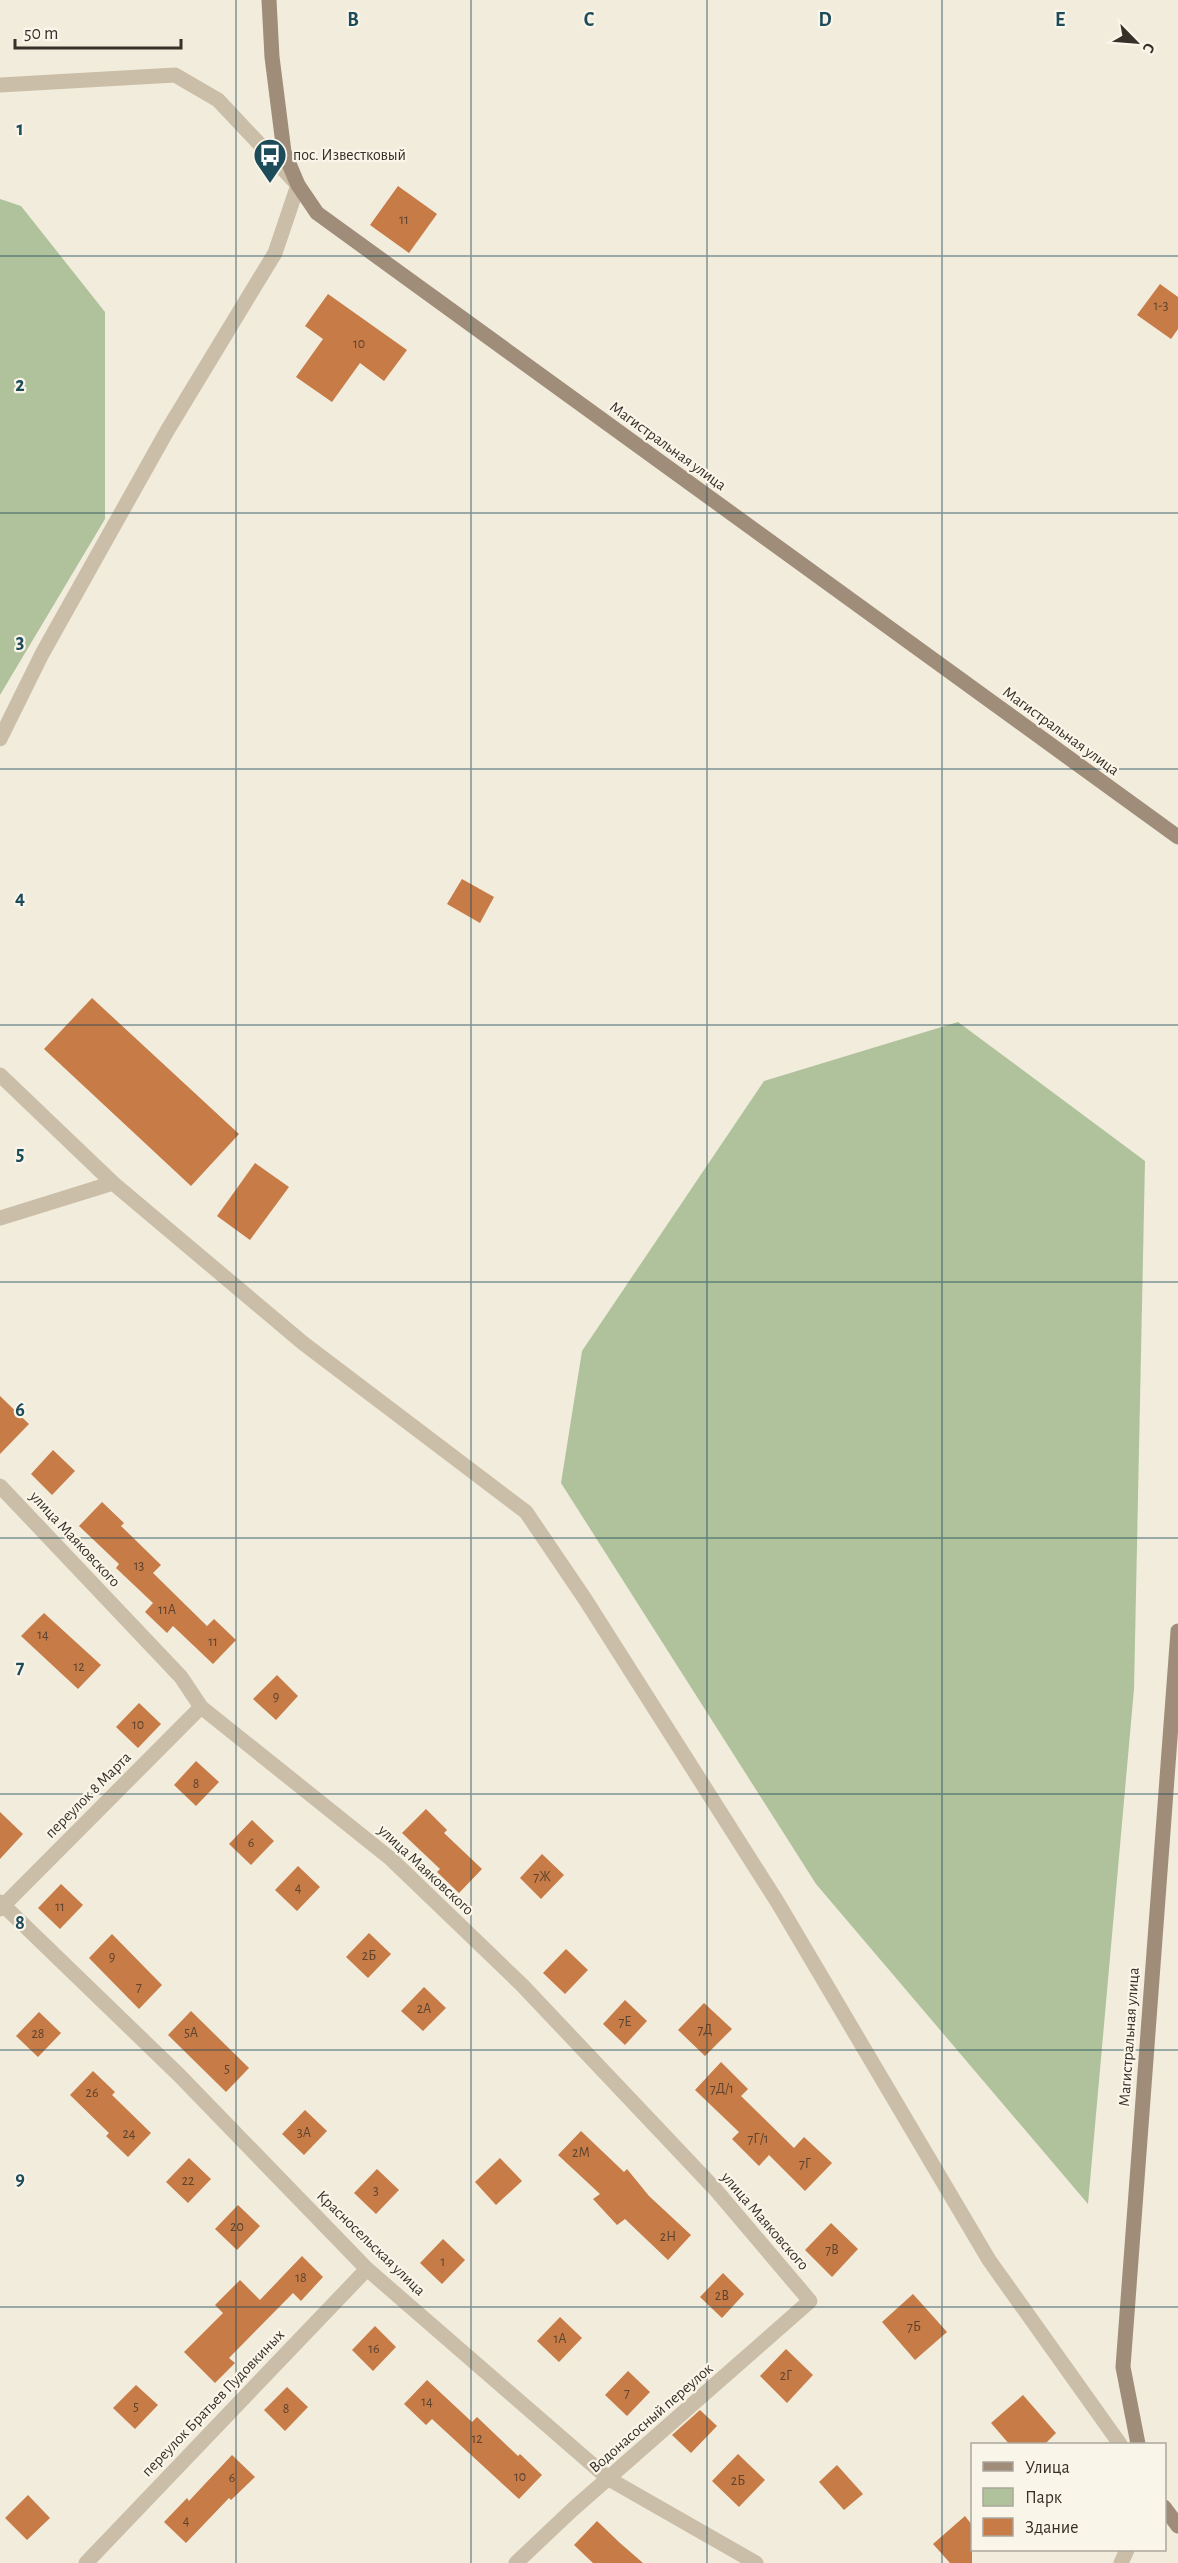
<svg xmlns="http://www.w3.org/2000/svg" width="1178" height="2563" viewBox="0 0 1178 2563" font-family="'Alegreya Sans',sans-serif">
<style>
.green{fill:#afc29c}
.building{fill:#c77b46}
.lines{fill:none;stroke-linecap:round;stroke-linejoin:round}
.street{stroke:#cbbea8;stroke-width:15}
.secondary{stroke:#9f8d79;stroke-width:15}
.grid{fill:none;stroke:#1d4b5a;stroke-width:1.5;stroke-opacity:0.55}
.labels{text-anchor:middle;dominant-baseline:central;stroke-width:4.5;stroke-linejoin:round;paint-order:stroke}
.number-label{font-size:14px;fill:#5b4330}
.poi-label{font-size:16px;fill:#373028;stroke:#faf5e9;text-anchor:start}
.street-label{font-size:16px;fill:#373028;stroke:#faf5e9}
.grid-label{font-size:20px;text-anchor:middle;font-weight:bold;fill:#1d4b5a;stroke:#faf5e9;stroke-width:4.5;stroke-linejoin:round;paint-order:stroke}
</style>
<rect width="100%" height="100%" fill="#f2ecdc"/>
<g class="green">
<polygon points="0,199 21,206 105,312 105,519 0,695"/>
<polygon points="958,1022 1145,1161 1134,1689 1088,2204 816,1884 561,1483 582,1351 764,1081"/>
</g>
<g class="building">
<polygon points="398,186 437,214 409,253 370,225"/>
<polygon points="1160,284 1178,297 1178,329 1171,339 1137,315"/>
<polygon points="328,294 407,350 384,381 360,363 332,402 296,377 323,339 305,326"/>
<polygon points="462,879 494,897 480,923 447,904"/>
<polygon points="92,998 239,1134 191,1186 44,1049"/>
<polygon points="255,1163 289,1187 250,1240 217,1216"/>
<polygon points="0,1396 29,1424 0,1454"/>
<polygon points="53,1450 75,1471 52,1495 31,1474"/>
<polygon points="102,1502 124,1523 121,1526 161,1565 153,1573 207,1626 214,1619 236,1640 213,1664 173,1626 167,1633 145,1612 153,1603 116,1568 119,1564 79,1526"/>
<polygon points="44,1613 101,1665 78,1689 21,1636"/>
<polygon points="277,1675 298,1696 276,1720 253,1699"/>
<polygon points="139,1703 161,1724 138,1748 116,1727"/>
<polygon points="196,1761 219,1782 196,1806 174,1785"/>
<polygon points="426,1809 447,1830 444,1833 482,1869 459,1893 437,1872 440,1869 402,1833"/>
<polygon points="0,1812 23,1834 0,1859"/>
<polygon points="252,1820 274,1841 251,1865 229,1844"/>
<polygon points="542,1854 564,1875 541,1899 520,1878"/>
<polygon points="298,1866 320,1887 297,1911 275,1890"/>
<polygon points="61,1884 83,1905 60,1929 38,1908"/>
<polygon points="369,1933 391,1954 368,1978 346,1957"/>
<polygon points="112,1934 162,1985 139,2009 89,1958"/>
<polygon points="566,1949 588,1970 565,1994 543,1973"/>
<polygon points="424,1987 446,2008 423,2031 401,2011"/>
<polygon points="625,2000 647,2021 625,2045 603,2024"/>
<polygon points="704,2003 732,2029 705,2056 678,2030"/>
<polygon points="191,2011 249,2068 226,2092 168,2035"/>
<polygon points="39,2012 61,2033 38,2057 16,2036"/>
<polygon points="721,2062 748,2089 741,2096 794,2148 804,2137 832,2163 805,2191 769,2155 759,2166 732,2139 739,2132 695,2090"/>
<polygon points="93,2071 115,2092 112,2095 151,2133 128,2157 106,2136 109,2133 70,2095"/>
<polygon points="305,2110 327,2131 304,2155 282,2134"/>
<polygon points="581,2131 624,2172 627,2169 649,2196 691,2235 668,2260 625,2219 617,2225 593,2199 600,2194 558,2155"/>
<polygon points="189,2158 211,2179 188,2203 166,2182"/>
<polygon points="500,2158 522,2181 496,2205 475,2182"/>
<polygon points="377,2169 399,2190 376,2214 354,2193"/>
<polygon points="238,2205 260,2226 237,2250 215,2229"/>
<polygon points="831,2223 858,2249 832,2277 805,2250"/>
<polygon points="443,2239 465,2260 442,2284 420,2263"/>
<polygon points="302,2256 323,2277 301,2301 293,2293 229,2358 235,2363 215,2383 184,2352 223,2313 215,2305 240,2280 260,2300"/>
<polygon points="723,2273 744,2294 722,2318 700,2297"/>
<polygon points="913,2294 947,2332 915,2360 882,2322"/>
<polygon points="560,2317 582,2338 559,2362 537,2341"/>
<polygon points="375,2326 396,2347 373,2371 352,2350"/>
<polygon points="786,2349 813,2375 787,2403 760,2376"/>
<polygon points="628,2371 650,2392 627,2416 605,2395"/>
<polygon points="427,2380 472,2422 477,2417 518,2456 520,2454 542,2475 519,2499 432,2419 426,2425 404,2404"/>
<polygon points="136,2385 158,2405 135,2429 113,2408"/>
<polygon points="287,2387 308,2407 285,2431 264,2410"/>
<polygon points="1023,2395 1056,2433 1044,2445 1010,2445 991,2423"/>
<polygon points="700,2410 717,2426 691,2453 672,2435"/>
<polygon points="738,2454 765,2480 739,2507 712,2481"/>
<polygon points="232,2455 255,2477 231,2500 229,2498 186,2543 164,2522 187,2498 189,2501"/>
<polygon points="837,2465 863,2494 844,2510 819,2482"/>
<polygon points="28,2495 50,2518 27,2540 5,2518"/>
<polygon points="965,2516 972,2525 972,2563 950,2563 933,2544"/>
<polygon points="597,2521 620,2543 643,2563 593,2563 574,2545"/>
</g>
<g class="lines">
<g class="street">
<polyline points="0,85 175,75 218,100 298,185 275,253 167,431 42,654 0,739"/>
<polyline points="0,1075 113,1183"/>
<polyline points="0,1218 113,1183 303,1343 526,1512 585,1599 778,1903 989,2260 1120,2444"/>
<polyline points="0,1486 181,1677 201,1707 391,1859 522,1985 715,2189 810,2301 572,2510 516,2563"/>
<polyline points="0,1902 179,2075 367,2269 609,2479 756,2563"/>
<polyline points="0,1909 201,1707"/>
<polyline points="86,2563 367,2269"/>
<polyline points="1121,2563 1127,2550"/>
</g>
<g class="secondary">
<polyline points="269,0 272,57 284,152 298,185 317,213 1178,837"/>
<polyline points="1138,2444 1123,2367 1178,1631"/>
<polyline points="1164,2507 1178,2526"/>
</g>
</g>
<path class="grid" d="M 236,0 L 236,2563M 471,0 L 471,2563M 707,0 L 707,2563M 942,0 L 942,2563M 0,256 L 1178,256M 0,513 L 1178,513M 0,769 L 1178,769M 0,1025 L 1178,1025M 0,1282 L 1178,1282M 0,1538 L 1178,1538M 0,1794 L 1178,1794M 0,2050 L 1178,2050M 0,2307 L 1178,2307"/>
<defs>
<symbol id="bus-pin" viewBox="-11 -11 22 30"><path d="M0 17L-7.5 6A9.5 9.5 0 1 1 7.5 6Z" fill="#1d4b5a" stroke="#faf5e9"/><path d="M-5-6H5V4H4V6H2V4H-2V6H-4V4H-5ZM-3.5-4V0h7V-4ZM-3.5 1.2v1.5H-2V1.2ZM2 1.2v1.5H3.5V1.2Z" fill="#fff"/></symbol>
</defs>
<g fill-rule="evenodd">
<use href="#bus-pin" x="251" y="136" width="38" height="52"/>
</g>
<g class="labels">
<g class="number-label">
<text x="404" y="220">11</text>
<text x="1161" y="306">1-3</text>
<text x="359" y="344">10</text>
<text x="139" y="1566">13</text>
<text x="167" y="1610">11А</text>
<text x="43" y="1635">14</text>
<text x="213" y="1642">11</text>
<text x="79" y="1667">12</text>
<text x="276" y="1697">9</text>
<text x="138" y="1725">10</text>
<text x="196" y="1784">8</text>
<text x="251" y="1843">6</text>
<text x="542" y="1877">7Ж</text>
<text x="298" y="1888">4</text>
<text x="60" y="1907">11</text>
<text x="369" y="1956">2Б</text>
<text x="112" y="1957">9</text>
<text x="139" y="1987">7</text>
<text x="424" y="2009">2А</text>
<text x="625" y="2022">7Е</text>
<text x="705" y="2030">7Д</text>
<text x="191" y="2033">5А</text>
<text x="38" y="2034">28</text>
<text x="227" y="2069">5</text>
<text x="722" y="2089">7Д/1</text>
<text x="92" y="2093">26</text>
<text x="304" y="2133">3А</text>
<text x="129" y="2134">24</text>
<text x="758" y="2139">7Г/1</text>
<text x="581" y="2153">2М</text>
<text x="805" y="2164">7Г</text>
<text x="188" y="2181">22</text>
<text x="376" y="2191">3</text>
<text x="237" y="2227">20</text>
<text x="668" y="2237">2Н</text>
<text x="832" y="2250">7В</text>
<text x="443" y="2262">1</text>
<text x="301" y="2278">18</text>
<text x="722" y="2296">2В</text>
<text x="914" y="2327">7Б</text>
<text x="560" y="2339">1А</text>
<text x="374" y="2349">16</text>
<text x="786" y="2376">2Г</text>
<text x="627" y="2393">7</text>
<text x="427" y="2402">14</text>
<text x="136" y="2407">5</text>
<text x="286" y="2409">8</text>
<text x="477" y="2439">12</text>
<text x="520" y="2477">10</text>
<text x="232" y="2478">6</text>
<text x="738" y="2481">2Б</text>
<text x="186" y="2521">4</text>
</g>
<g class="poi-label">
<text x="293" y="155">пос. Известковый</text>
</g>
<g class="street-label">
<text transform="translate(668 446) rotate(36)">Магистральная улица</text>
<text transform="translate(1061 731) rotate(36)">Магистральная улица</text>
<text transform="translate(75 1539) rotate(47)">улица Маяковского</text>
<text transform="translate(88 1795) rotate(-45)">переулок 8 Марта</text>
<text transform="translate(426 1870) rotate(43)">улица Маяковского</text>
<text transform="translate(1129 2037) rotate(-86)">Магистральная улица</text>
<text transform="translate(765 2221) rotate(49)">улица Маяковского</text>
<text transform="translate(371 2243) rotate(44)">Красносельская улица</text>
<text transform="translate(213 2403) rotate(-46)">переулок Братьев Пудовкиных</text>
<text transform="translate(651 2418) rotate(-41)">Водонасосный переулок</text>
</g>
</g>
<g class="grid-label">
<text x="353" y="26">B</text>
<text x="589" y="26">C</text>
<text x="825" y="26">D</text>
<text x="1060" y="26">E</text>
<text x="20" y="135">1</text>
<text x="20" y="391">2</text>
<text x="20" y="648">3</text>
<text x="20" y="904">4</text>
<text x="20" y="1160">5</text>
<text x="20" y="1416">6</text>
<text x="20" y="1673">7</text>
<text x="20" y="1929">8</text>
<text x="20" y="2185">9</text>
</g>
<rect x="971" y="2443" width="195" height="108" fill="#faf5e9" stroke="#aca69c" stroke-width="1.5"/>
<rect x="983" y="2462" width="30" height="9" fill="#9f8d79" stroke="#aca69c" stroke-width="1.5"/>
<text x="1025" y="2473" font-size="18" fill="#373028">Улица</text>
<rect x="983" y="2488" width="30" height="18" fill="#afc29c" stroke="#aca69c" stroke-width="1.5"/>
<text x="1025" y="2503" font-size="18" fill="#373028">Парк</text>
<rect x="983" y="2518" width="30" height="18" fill="#c77b46" stroke="#aca69c" stroke-width="1.5"/>
<text x="1025" y="2533" font-size="18" fill="#373028">Здание</text>
<g transform="translate(1136 42) rotate(115)" stroke="#faf5e9" stroke-width="4.5" paint-order="stroke">
<path d="M0-4.5L10 22L0 15L-10 22Z" fill="#373028"/>
<text y="-9" font-size="16" font-weight="bold" text-anchor="middle" fill="#373028">С</text>
</g>
<path d="M15 39v9h166v-9" fill="none" stroke="#373028" stroke-width="3"/>
<text x="24" y="39" font-size="18" fill="#373028" stroke="#faf5e9" stroke-width="4.5" paint-order="stroke">50 m</text>
</svg>
